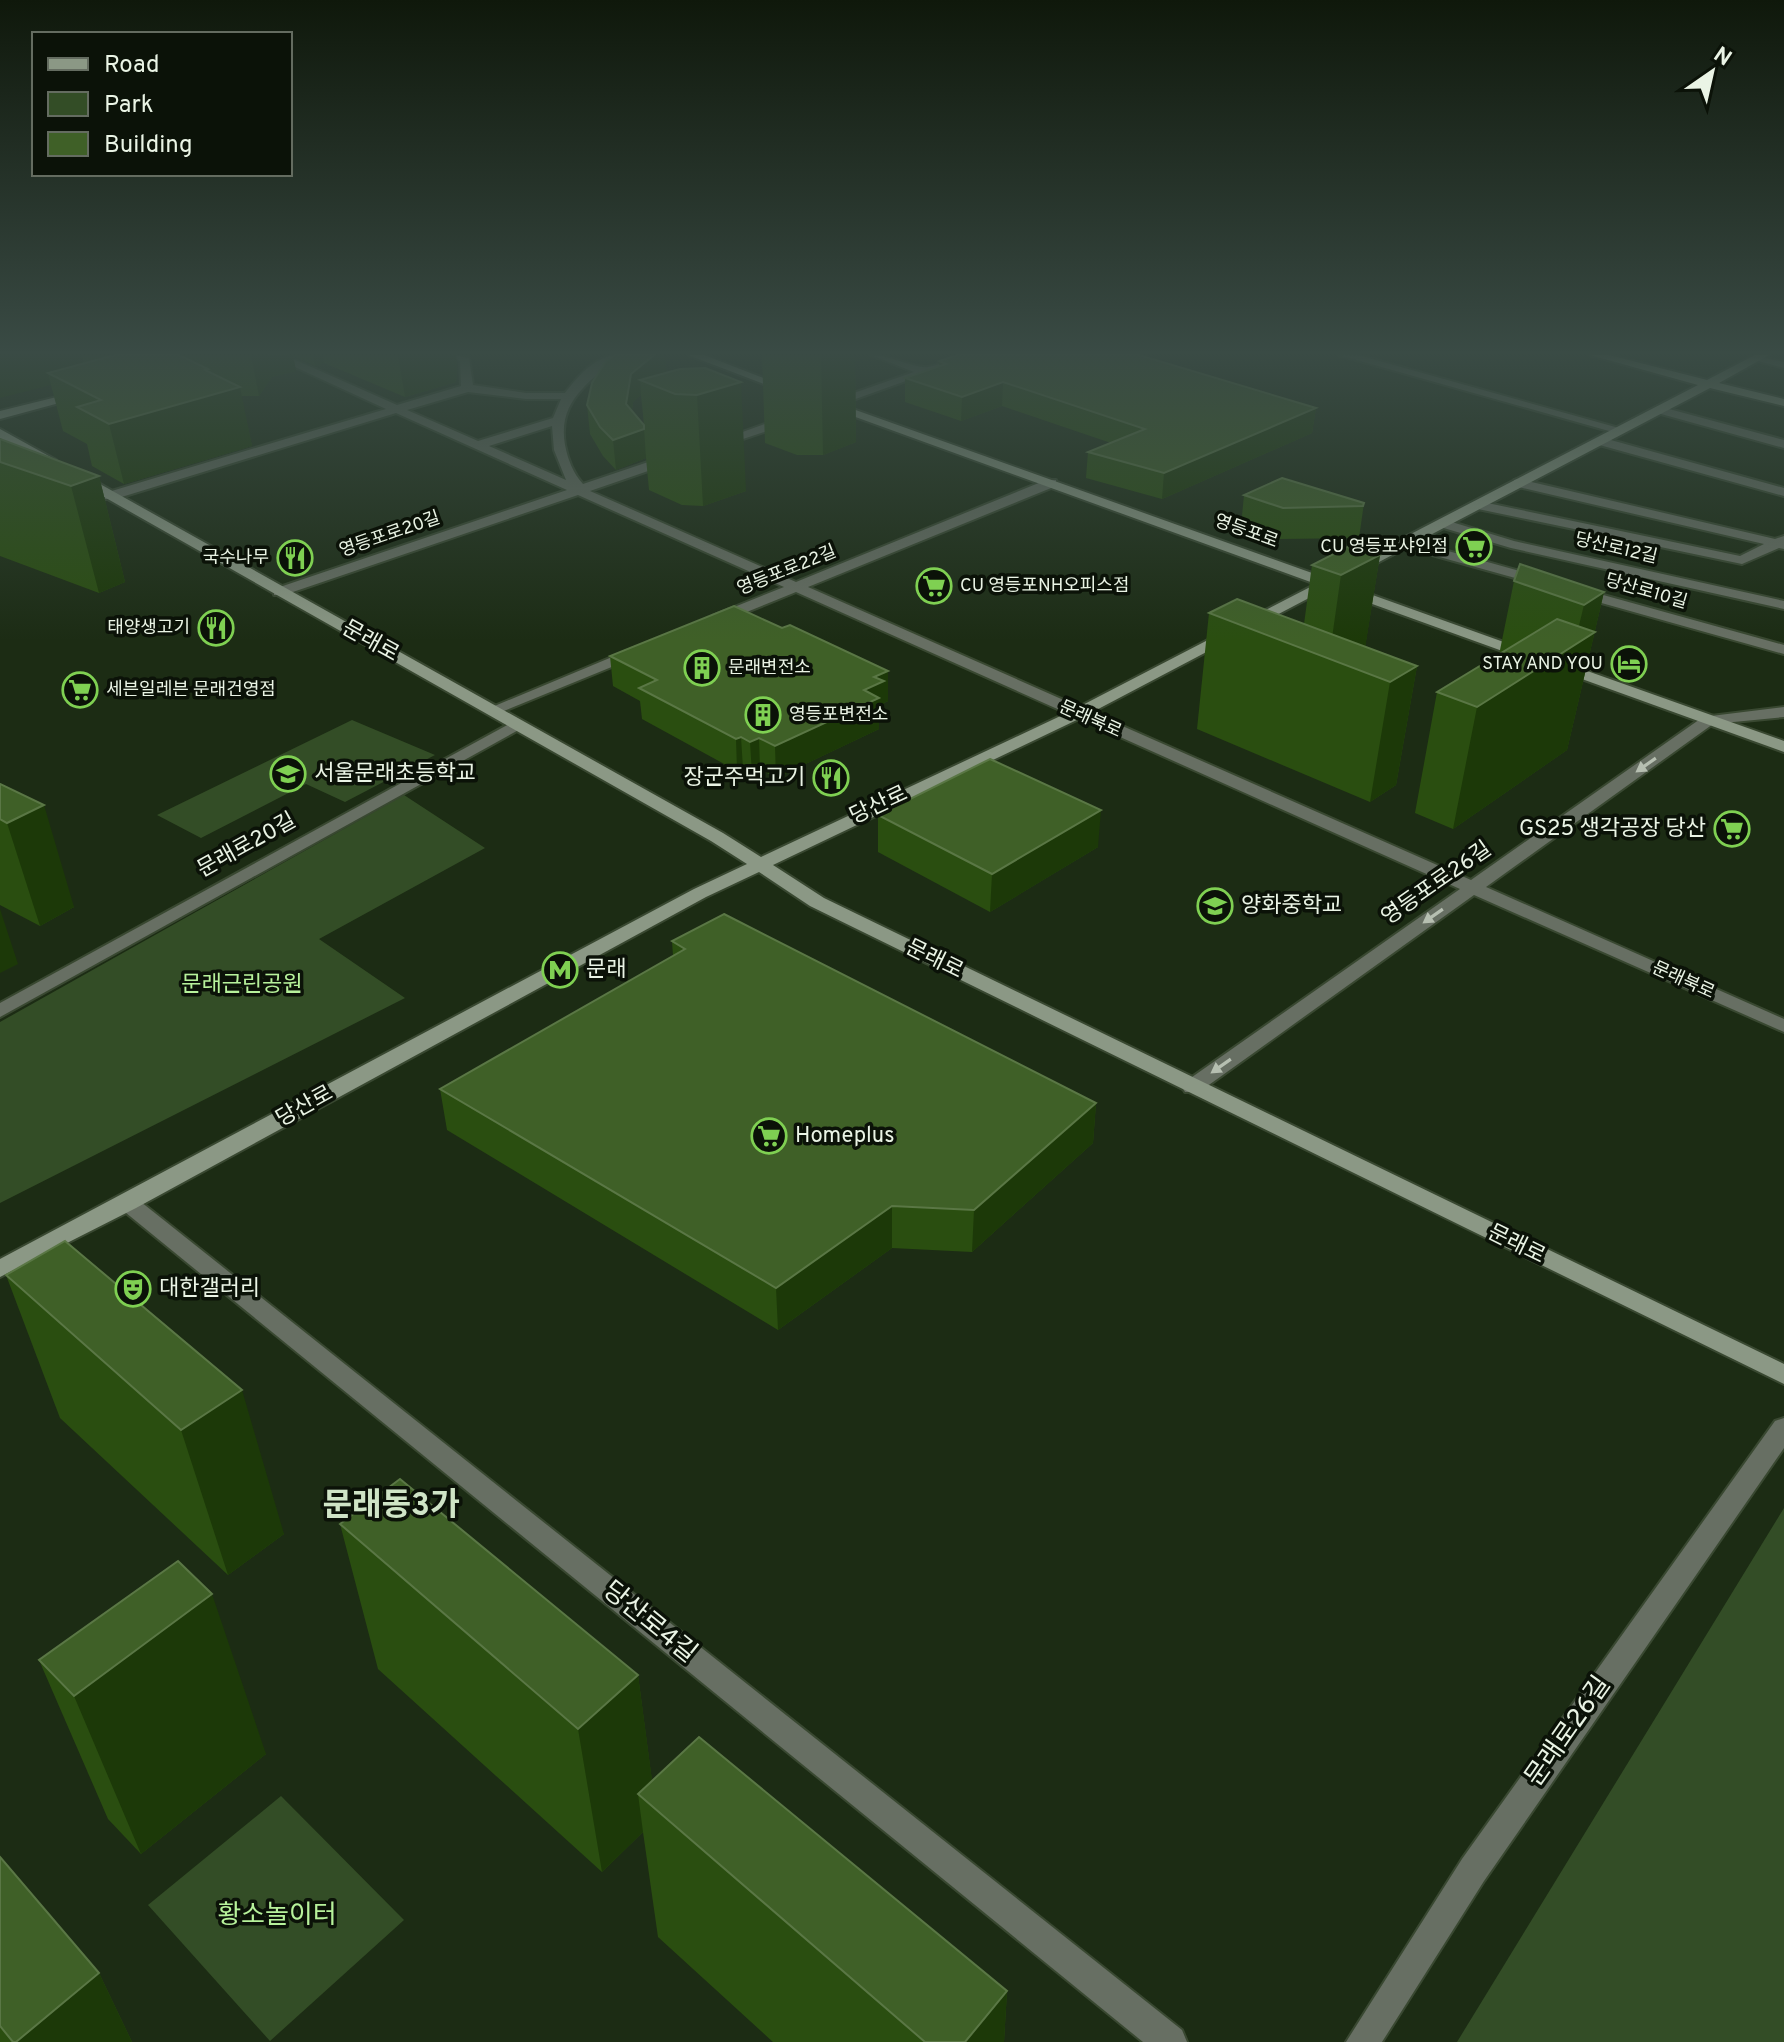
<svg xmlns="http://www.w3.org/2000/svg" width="1784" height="2042" viewBox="0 0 1784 2042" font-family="Overpass,'Noto Sans KR',sans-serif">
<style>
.green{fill:#334d26}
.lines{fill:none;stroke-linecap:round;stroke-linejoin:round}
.street-casing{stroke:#394831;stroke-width:4}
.secondary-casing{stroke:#394831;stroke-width:4}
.street{fill:#676f63;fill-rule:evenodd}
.secondary{fill:#8b9885;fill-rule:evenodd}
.wall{fill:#2a4e10;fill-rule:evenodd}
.shaded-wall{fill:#1c3908}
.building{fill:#3f6027;stroke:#5a7745;stroke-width:2}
.oneway{fill:#b6bfb1}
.labels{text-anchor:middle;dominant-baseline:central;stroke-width:7;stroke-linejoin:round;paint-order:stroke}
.far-street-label{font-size:18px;fill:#eaf4e5;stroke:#0b1208}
.far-poi-label{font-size:18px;fill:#eaf4e5;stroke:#0b1208;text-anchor:end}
.street-label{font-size:22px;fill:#eaf4e5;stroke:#0b1208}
.poi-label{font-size:22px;fill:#eaf4e5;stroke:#0b1208;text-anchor:start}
.park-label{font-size:22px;fill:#b7f29b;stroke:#0b1208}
.near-street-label{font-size:26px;fill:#eaf4e5;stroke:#0b1208}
.near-park-label{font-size:26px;fill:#b7f29b;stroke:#0b1208}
.near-quarter-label{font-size:32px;font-weight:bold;fill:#cfe4c6;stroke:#0b1208}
</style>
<rect width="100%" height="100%" fill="#1c2c14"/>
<g class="green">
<polygon points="352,720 435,755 345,802 306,784 201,838 157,815"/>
<polygon points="404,795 485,848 319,939 405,998 0,1203 0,1022"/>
<polygon points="1784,1508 1784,2042 1457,2042"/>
<polygon points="281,1796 404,1920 270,2041 148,1905"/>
</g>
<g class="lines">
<defs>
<g id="street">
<path d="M 269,355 L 284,355 L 397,405 L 461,386 L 460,361 L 452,355 L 469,358 L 473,385 L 526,393 L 565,393 C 579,375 596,355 619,355 C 591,382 557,400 565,445 C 568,460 573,473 583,484 L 669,455 L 677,455 L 677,461 L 590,491 L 796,582 L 1046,480 L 1056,480 L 1056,486 L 808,587 L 1471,880 L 1703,717 L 1784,707 L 1784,717 L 1713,724 L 1486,887 L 1784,1019 L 1784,1032 L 1474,895 L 1199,1092 L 1185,1092 L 1182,1087 L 1185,1082 L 1460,889 L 796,592 L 722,622 L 712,622 L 712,616 L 784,587 L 578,495 L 284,595 L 274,595 L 274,589 L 567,490 L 396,413 L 115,499 L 105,499 L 105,493 L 386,409 ZM 468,392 L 526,399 L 561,399 L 553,418 L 478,441 L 407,410 ZM 552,426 L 554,450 L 566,480 L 489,446 Z"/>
<path d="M 871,355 C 889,355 916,369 928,367 C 946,364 959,355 978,355 L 836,406 L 828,406 L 828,402 L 914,372 Z"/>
<polygon points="1339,355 1358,355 1626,430 1616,433"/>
<polygon points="1755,356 1784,362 1784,368 1755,360"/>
<polygon points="1658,406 1784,440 1784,448 1654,412 1652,410"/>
<polygon points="790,415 794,416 794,422 722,446 712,443"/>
<polygon points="1600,437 1784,488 1784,496 1596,444 1594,441"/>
<polygon points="1519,479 1775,539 1784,536 1784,549 1779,548 1742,564 1478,509 1471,505 1478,501 1740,556 1764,544 1514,486 1514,480"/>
<polygon points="1442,519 1514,541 1784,601 1784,609 1511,548 1437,526 1435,523"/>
<polygon points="1405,539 1545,578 1547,581 1540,585 1400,546 1400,540"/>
<polygon points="1578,588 1784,645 1784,654 1573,595 1573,589"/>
<polygon points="636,647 644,652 641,655 499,713 487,713 485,710"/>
<polygon points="518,719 526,724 524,727 0,1017 0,1003"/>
<polygon points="128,1195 136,1198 1182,2030 1187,2042 1143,2042 120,1208 117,1203 120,1198"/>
<polygon points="1784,1418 1784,1448 1484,1881 1382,2042 1346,2042 1462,1859 1775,1421"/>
</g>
<g id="secondary">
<polygon points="688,355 704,355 792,389 782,391"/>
<polygon points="1590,355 1609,355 1707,380 1755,355 1769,355 1719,383 1784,399 1784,406 1710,388 1339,583 1529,651 1529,657 1519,657 1328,588 1083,717 773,865 824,898 1784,1364 1784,1384 810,906 759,872 706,897 136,1208 0,1277 0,1259 694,889 747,864 711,841 76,481 76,475 84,475 723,833 761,857 1071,711 1316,584 828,407 828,403 836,403 1326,578 1698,385"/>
<polygon points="81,391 87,394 85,396 0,419 0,411"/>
<polygon points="0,429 56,460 58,463 48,466 0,438"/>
<polygon points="1562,662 1784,741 1784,752 1557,670 1554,667"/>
</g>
</defs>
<use href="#street" class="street-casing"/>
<use href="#secondary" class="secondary-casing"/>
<use href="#street" class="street"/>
<use href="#secondary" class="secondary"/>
</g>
<g class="wall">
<polygon points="0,355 456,355 457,366 456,382 405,397 324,363 315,366 293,356 296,371 272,377 259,396 241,396 252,446 124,484 92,466 87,444 63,431 51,385"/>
<polygon points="762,355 855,355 856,442 823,455 797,455 765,443"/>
<polygon points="939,361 1316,408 1312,433 1162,499 1086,478 1088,452 1111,443 1002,406 961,421 905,402 905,378 939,366"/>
<path d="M 705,368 L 746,491 L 703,506 L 682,505 L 649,490 L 646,458 L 616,470 L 603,456 L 590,434 L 587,405 L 592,383 ZM 641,395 L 644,425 L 632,411 L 633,402 Z"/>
<polygon points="0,439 99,476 125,582 99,593 0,556"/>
<polygon points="1244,495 1364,503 1359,538 1279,539 1241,526"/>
<polygon points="1380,555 1365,647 1417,666 1396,785 1370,802 1197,729 1209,613 1304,624 1312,565"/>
<polygon points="1514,581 1604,592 1567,750 1453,829 1415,813 1437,692 1499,655"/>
<polygon points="610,656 888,701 884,703 884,712 879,714 879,729 776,778 760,769 752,774 743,769 737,771 642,719 640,701 613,686"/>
<polygon points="0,784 74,907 40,926 0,905"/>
<polygon points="878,815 1098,847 990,912 878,852"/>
<polygon points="672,941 1096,1103 1093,1143 972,1252 892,1248 778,1330 447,1130 440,1089 673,956"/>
<polygon points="65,1241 284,1534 228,1575 60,1418 6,1275"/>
<polygon points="340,1524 638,1675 652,1781 1007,1991 1004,2042 773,2042 658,1937 643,1832 602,1872 378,1669"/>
<polygon points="39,1660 266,1754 141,1854 108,1819"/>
<polygon points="0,1857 99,1973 132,2042 0,2042"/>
</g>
<g class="shaded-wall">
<polygon points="0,355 82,355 87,376 48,373 51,385 0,398"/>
<polygon points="251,355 293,355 296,371 272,377 259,396"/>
<polygon points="313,355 323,355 324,363 315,366"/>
<polygon points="398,355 456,355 457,366 456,382 405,397"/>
<polygon points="654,355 665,355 667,374 640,380 641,395 633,402 628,433 626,404 631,374"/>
<polygon points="821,355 855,355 856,442 823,455"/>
<polygon points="208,369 214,394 240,387 252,446 124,484 109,424"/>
<polygon points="741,382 746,491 703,506 697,395"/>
<polygon points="1003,382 1002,406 961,421 962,397"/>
<polygon points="1316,408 1312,433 1162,499 1164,473"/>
<polygon points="644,429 646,458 616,470 613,440"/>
<polygon points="99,476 125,582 99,593 71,486"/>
<polygon points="1380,555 1362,667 1329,659 1341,575"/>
<polygon points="1604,592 1567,750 1453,829 1477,707 1574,646 1584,605"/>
<polygon points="1417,666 1396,785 1370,802 1390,682"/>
<polygon points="888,671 888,701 884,703 884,712 879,714 879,729 776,778 775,746 864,690 874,677"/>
<polygon points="741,737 743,769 737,771 736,739"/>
<polygon points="759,738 760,769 752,774 750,742"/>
<polygon points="44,805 74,907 40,926 7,823"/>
<polygon points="1101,810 1098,847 990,912 992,874"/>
<polygon points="0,909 18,964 0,973"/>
<polygon points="1096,1103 1093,1143 972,1252 974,1210"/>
<polygon points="892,1206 892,1248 778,1330 776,1288"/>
<polygon points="242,1390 284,1534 228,1575 181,1430"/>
<polygon points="212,1594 266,1754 141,1854 74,1696"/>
<polygon points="638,1675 656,1810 638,1794 643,1832 602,1872 578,1729"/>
<polygon points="99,1973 132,2042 16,2042"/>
<polygon points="1007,1991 1004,2042 965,2042"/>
</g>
<g class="building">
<polygon points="115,355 179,355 208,369 205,370 240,387 109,424 77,407 101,400 48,373"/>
<polygon points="615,355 654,355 631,374 626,404 644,425 644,429 613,440 600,427 587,405 592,383 606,361"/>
<polygon points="957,355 1139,355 1316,408 1164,473 1088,452 1145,429 1003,382 962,397 905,378 946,364 939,361"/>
<polygon points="705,368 741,382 697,395 675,394 640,380 680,369"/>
<polygon points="0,439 99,476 71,486 0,462"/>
<polygon points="1282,478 1364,503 1363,506 1283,508 1244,495"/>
<polygon points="1351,545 1380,555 1341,575 1312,565"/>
<polygon points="1520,564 1604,592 1584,605 1514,581"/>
<polygon points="1237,599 1417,666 1390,682 1209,613"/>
<polygon points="734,606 782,628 790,625 888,671 874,677 884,681 864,690 879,698 775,746 759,738 750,742 741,737 736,739 639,688 657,680 610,656"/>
<polygon points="1557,619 1595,632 1477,707 1437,692"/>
<polygon points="990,759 1101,810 992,874 878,815"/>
<polygon points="0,784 44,805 7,823 0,819"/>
<polygon points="724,914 1096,1103 974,1210 892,1206 776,1288 440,1089 685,949 672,941"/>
<polygon points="65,1241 242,1390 181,1430 6,1275"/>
<polygon points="400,1479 638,1675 578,1729 340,1524"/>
<polygon points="178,1561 212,1594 74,1696 39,1660"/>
<polygon points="699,1737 1007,1991 965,2042 925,2042 638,1794"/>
<polygon points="0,1857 99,1973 16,2042 13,2042 0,2026"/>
</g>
<defs><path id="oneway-solid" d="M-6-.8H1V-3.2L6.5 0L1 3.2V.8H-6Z" transform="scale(2)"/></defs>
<g class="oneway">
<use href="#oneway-solid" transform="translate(1646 765) rotate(145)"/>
<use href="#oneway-solid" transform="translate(1433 916) rotate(145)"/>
<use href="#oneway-solid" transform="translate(1221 1066) rotate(145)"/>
</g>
<linearGradient id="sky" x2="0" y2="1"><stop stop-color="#0f180b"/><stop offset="0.55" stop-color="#3a4b45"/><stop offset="1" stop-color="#3a4b45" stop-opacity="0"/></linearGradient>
<rect width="1784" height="641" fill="url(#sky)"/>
<defs>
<symbol id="supermarket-ring" viewBox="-11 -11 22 22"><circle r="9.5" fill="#0b1208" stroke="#7fd052" stroke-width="1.5"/><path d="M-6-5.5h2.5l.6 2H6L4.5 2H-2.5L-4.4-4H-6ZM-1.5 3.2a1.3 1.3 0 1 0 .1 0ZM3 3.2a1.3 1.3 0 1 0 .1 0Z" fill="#7fd052"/></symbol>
<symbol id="restaurant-ring" viewBox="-11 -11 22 22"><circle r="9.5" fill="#0b1208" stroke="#7fd052" stroke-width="1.5"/><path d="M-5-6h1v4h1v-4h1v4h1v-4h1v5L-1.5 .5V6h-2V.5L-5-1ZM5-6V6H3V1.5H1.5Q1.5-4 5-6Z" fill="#7fd052"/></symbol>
<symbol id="hotel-ring" viewBox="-11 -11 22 22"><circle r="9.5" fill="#0b1208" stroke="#7fd052" stroke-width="1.5"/><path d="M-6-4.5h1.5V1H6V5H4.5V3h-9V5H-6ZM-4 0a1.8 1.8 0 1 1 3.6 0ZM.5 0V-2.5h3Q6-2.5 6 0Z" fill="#7fd052"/></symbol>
<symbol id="building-ring" viewBox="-11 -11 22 22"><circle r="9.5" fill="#0b1208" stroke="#7fd052" stroke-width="1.5"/><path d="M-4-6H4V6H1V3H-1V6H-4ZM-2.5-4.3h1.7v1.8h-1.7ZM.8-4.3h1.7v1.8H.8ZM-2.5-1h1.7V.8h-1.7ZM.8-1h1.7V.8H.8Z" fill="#7fd052"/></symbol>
<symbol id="school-ring" viewBox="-11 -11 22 22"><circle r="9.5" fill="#0b1208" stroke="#7fd052" stroke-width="1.5"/><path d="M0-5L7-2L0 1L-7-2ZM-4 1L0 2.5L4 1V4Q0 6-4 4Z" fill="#7fd052"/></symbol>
<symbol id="metro-ring" viewBox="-11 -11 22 22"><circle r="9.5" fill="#0b1208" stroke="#7fd052" stroke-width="1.5"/><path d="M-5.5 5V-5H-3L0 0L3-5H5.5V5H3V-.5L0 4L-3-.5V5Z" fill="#7fd052"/></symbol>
<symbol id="theatre-ring" viewBox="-11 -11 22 22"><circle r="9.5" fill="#0b1208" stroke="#7fd052" stroke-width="1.5"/><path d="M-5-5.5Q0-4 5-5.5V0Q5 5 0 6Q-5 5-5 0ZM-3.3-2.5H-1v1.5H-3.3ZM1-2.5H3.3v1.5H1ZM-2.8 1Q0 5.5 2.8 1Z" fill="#7fd052"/></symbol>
</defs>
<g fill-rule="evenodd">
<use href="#supermarket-ring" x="1454" y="527" width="40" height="40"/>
<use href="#restaurant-ring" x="275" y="538" width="40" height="40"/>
<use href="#supermarket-ring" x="914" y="566" width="40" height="40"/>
<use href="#restaurant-ring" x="196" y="608" width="40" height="40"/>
<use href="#hotel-ring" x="1609" y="644" width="40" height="40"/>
<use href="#building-ring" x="682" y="648" width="40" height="40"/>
<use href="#supermarket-ring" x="60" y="670" width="40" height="40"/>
<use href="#building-ring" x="743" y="695" width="40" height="40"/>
<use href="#school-ring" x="268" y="754" width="40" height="40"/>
<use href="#restaurant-ring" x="811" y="758" width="40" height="40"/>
<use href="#supermarket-ring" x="1712" y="809" width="40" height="40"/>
<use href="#school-ring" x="1195" y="886" width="40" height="40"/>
<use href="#metro-ring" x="540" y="950" width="40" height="40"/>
<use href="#supermarket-ring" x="749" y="1116" width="40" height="40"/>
<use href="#theatre-ring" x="113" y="1269" width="40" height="40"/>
</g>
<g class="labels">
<g class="far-street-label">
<text transform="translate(1246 532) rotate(20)">영등포로</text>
<text transform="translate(390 535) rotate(-19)">영등포로20길</text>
<text transform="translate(1616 549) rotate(13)">당산로12길</text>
<text transform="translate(787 571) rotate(-22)">영등포로22길</text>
<text transform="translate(1646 592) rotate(16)">당산로10길</text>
<text transform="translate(1090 720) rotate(24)">문래북로</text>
<text transform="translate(1683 981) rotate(24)">문래북로</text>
</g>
<g class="far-poi-label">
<text x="1448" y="547">CU 영등포샤인점</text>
<text x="269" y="558">국수나무</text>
<text x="960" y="586" text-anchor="start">CU 영등포NH오피스점</text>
<text x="190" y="628">태양생고기</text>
<text x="1603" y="664">STAY AND YOU</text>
<text x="728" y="668" text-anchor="start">문래변전소</text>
<text x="106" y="690" text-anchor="start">세븐일레븐 문래건영점</text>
<text x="789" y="715" text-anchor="start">영등포변전소</text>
</g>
<g class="street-label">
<text transform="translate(370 642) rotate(29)">문래로</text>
<text transform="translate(879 806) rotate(-25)">당산로</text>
<text transform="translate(247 846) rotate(-29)">문래로20길</text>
<text transform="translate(1437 884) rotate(-35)">영등포로26길</text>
<text transform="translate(934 960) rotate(26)">문래로</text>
<text transform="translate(305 1107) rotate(-29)">당산로</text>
<text transform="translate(1516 1245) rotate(26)">문래로</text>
</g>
<g class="poi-label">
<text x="314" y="774">서울문래초등학교</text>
<text x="805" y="778" text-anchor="end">장군주먹고기</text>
<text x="1706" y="829" text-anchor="end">GS25 생각공장 당산</text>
<text x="1241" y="906">양화중학교</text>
<text x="586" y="970">문래</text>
<text x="795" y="1136">Homeplus</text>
<text x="159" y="1289">대한갤러리</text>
</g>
<g class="park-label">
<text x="242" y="985">문래근린공원</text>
</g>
<g class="near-street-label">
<text transform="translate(649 1623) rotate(39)">당산로4길</text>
<text transform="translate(1569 1732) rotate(-55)">문래로26길</text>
</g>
<g class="near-park-label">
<text x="277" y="1916">황소놀이터</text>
</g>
<g class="near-quarter-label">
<text x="391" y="1507">문래동3가</text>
</g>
</g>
<rect x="32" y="32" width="260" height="144" fill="#0b1208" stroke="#646c60" stroke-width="2"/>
<rect x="48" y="58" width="40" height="12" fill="#8b9885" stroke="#646c60" stroke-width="2"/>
<text x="104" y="72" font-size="24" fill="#eaf4e5">Road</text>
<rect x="48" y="92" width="40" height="24" fill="#334d26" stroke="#646c60" stroke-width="2"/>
<text x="104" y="112" font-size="24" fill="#eaf4e5">Park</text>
<rect x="48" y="132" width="40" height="24" fill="#3f6027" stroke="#646c60" stroke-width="2"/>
<text x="104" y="152" font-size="24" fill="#eaf4e5">Building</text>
<g transform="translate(1712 72) rotate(34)" stroke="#0b1208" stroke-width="6" paint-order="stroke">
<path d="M0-6L14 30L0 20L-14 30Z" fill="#eaf4e5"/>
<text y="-12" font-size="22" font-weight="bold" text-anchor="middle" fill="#eaf4e5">N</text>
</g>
</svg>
